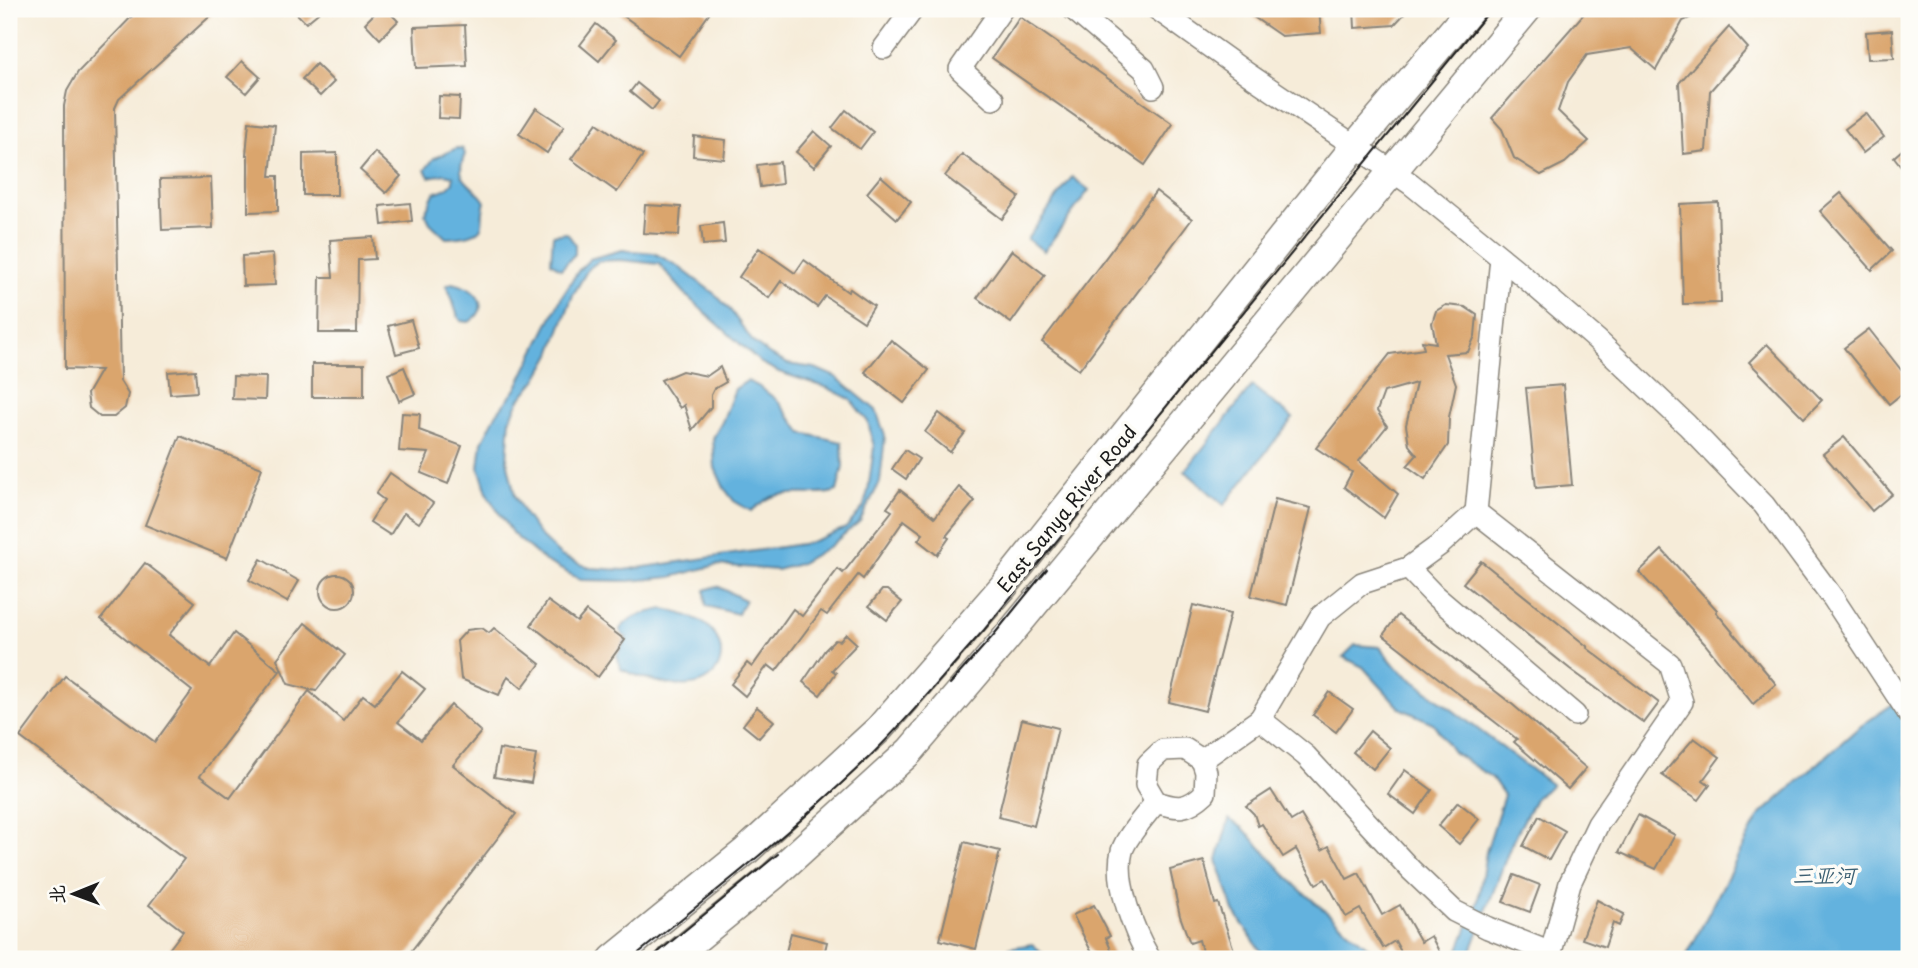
<svg xmlns="http://www.w3.org/2000/svg" width="1918" height="968" viewBox="0 0 1918 968" font-family="'Playpen Sans','LXGW WenKai TC',sans-serif">
<style>
.water{fill:#64b2de;stroke:#40677d;stroke-width:2;fill-rule:evenodd}
.building{fill:#daa56d}
.lines{fill:none;stroke-linecap:round;stroke-linejoin:round}
.minor-casing{stroke:#89847a;stroke-width:24}
.major-casing{stroke:#89847a;stroke-width:31}
.minor{stroke:#fff;stroke-width:21}
.major{stroke:#fff;stroke-width:28}
.tram{stroke:#1c1c1c;stroke-width:2}
.labels{text-anchor:middle;dominant-baseline:central;stroke-width:7;stroke-linejoin:round;paint-order:stroke}
.street-label{font-size:19px;fill:#1c1c1c;stroke:#fdfcf7}
.water-label{font-size:21px;font-style:italic;fill:#3c6073;stroke:#fdfcf7}
</style>
<rect width="100%" height="100%" fill="#fdfcf7"/>
<filter id="ink" filterUnits="userSpaceOnUse"><feTurbulence type="fractalNoise" baseFrequency=".0143" numOctaves="2"/><feDisplacementMap in="SourceGraphic" scale="14" xChannelSelector="R" yChannelSelector="G"/><feConvolveMatrix kernelMatrix="1 2 1 2 8 2 1 2 1" color-interpolation-filters="sRGB"/></filter>
<filter id="wash" filterUnits="userSpaceOnUse"><feTurbulence type="fractalNoise" baseFrequency=".00686" numOctaves="4" result="noise"/><feDisplacementMap in="SourceGraphic" scale="28" xChannelSelector="R" yChannelSelector="G"/><feGaussianBlur stdDeviation="1.57" result="paint"/><feColorMatrix in="noise" values="0 0 0 0 0 0 0 0 0 0 0 0 0 0 0 0 0 1.4 0 .05"/><feComposite in="paint" operator="in"/></filter>
<g filter="url(#wash)">
<rect width="100%" height="100%" fill="#f6ecd9"/>
<g class="water">
<path d="M 457,148 L 463,149 L 465,154 C 452,183 474,182 485,202 C 482,211 483,217 482,225 C 480,237 456,237 446,238 L 430,223 L 425,213 L 434,193 L 447,188 L 453,182 L 453,176 L 445,174 L 429,177 L 425,170 L 434,158 Z"/>
<polygon points="1072,177 1089,190 1044,251 1027,239"/>
<polygon points="567,233 575,244 575,254 561,269 551,262 553,235"/>
<path d="M 622,250 L 654,253 L 675,264 L 716,295 L 731,311 L 753,342 L 770,355 L 788,364 L 815,368 L 836,377 L 876,410 L 885,436 L 880,482 L 860,521 L 830,546 L 799,564 L 777,570 L 717,565 L 671,577 L 629,581 L 581,580 L 545,561 L 513,534 L 488,496 L 479,467 L 482,442 L 497,413 L 516,389 L 562,296 L 579,270 L 590,259 ZM 620,260 L 659,264 L 689,298 L 761,363 L 779,372 L 828,388 L 850,399 L 868,422 L 874,447 L 868,491 L 863,508 L 846,528 L 808,543 L 624,570 L 590,568 L 561,556 L 541,537 L 525,515 L 515,496 L 507,460 L 510,419 L 520,399 L 537,379 L 551,354 L 573,295 L 588,269 L 599,261 Z"/>
<path d="M 452,283 C 474,286 494,307 469,322 L 461,321 C 453,310 454,297 446,286 Z"/>
<path d="M 747,381 L 758,386 L 777,400 L 802,433 L 842,442 L 843,467 L 837,491 C 818,498 796,490 775,496 C 767,498 758,506 751,511 L 734,501 L 724,488 L 715,468 L 713,438 L 722,422 L 735,389 Z"/>
<polygon points="1252,386 1293,418 1224,505 1185,471"/>
<polygon points="717,586 745,600 738,614 706,606 705,590"/>
<path d="M 664,609 C 676,612 688,615 700,621 C 723,634 731,666 704,681 C 683,693 641,678 621,669 L 617,655 L 627,638 L 621,633 L 620,629 C 631,615 648,612 664,609 Z"/>
<polygon points="1355,645 1380,647 1397,668 1552,785 1536,797 1511,845 1468,959 1455,959 1478,901 1486,852 1504,795 1492,778 1453,752 1433,723 1400,708 1363,667 1343,657"/>
<polygon points="1909,693 1909,959 1685,959 1759,816 1858,728"/>
<polygon points="1229,819 1243,828 1297,887 1382,959 1266,959 1234,911 1217,860"/>
<polygon points="1032,944 1049,959 1011,959 1009,948"/>
</g>
<g id="blocks">
<g class="building">
<polygon points="139,9 218,9 119,99 115,108 120,381 128,394 125,408 114,417 100,417 89,408 87,394 101,370 65,369 64,106 67,91 78,72"/>
<polygon points="292,9 323,9 306,23"/>
<polygon points="379,9 386,9 398,21 380,39 365,23"/>
<polygon points="614,9 702,9 709,14 679,56"/>
<polygon points="1242,9 1319,9 1321,33 1281,36"/>
<polygon points="1354,9 1409,9 1394,25 1355,28"/>
<polygon points="1588,9 1709,9 1683,21 1656,70 1631,48 1587,55 1568,82 1558,111 1589,141 1565,163 1541,175 1514,158 1502,129 1492,118"/>
<polygon points="1020,17 1173,124 1145,165 992,58"/>
<polygon points="596,24 616,40 599,61 580,45"/>
<polygon points="465,25 467,66 416,68 414,27"/>
<polygon points="1729,27 1748,48 1710,91 1706,151 1683,154 1679,83"/>
<polygon points="1892,30 1894,58 1868,59 1866,32"/>
<polygon points="242,61 260,77 246,93 227,77"/>
<polygon points="316,64 334,82 320,96 302,79"/>
<polygon points="637,83 659,101 652,110 630,92"/>
<polygon points="439,96 460,97 459,119 438,118"/>
<polygon points="536,108 564,126 547,153 519,134"/>
<polygon points="846,110 873,132 860,149 832,128"/>
<polygon points="1866,113 1884,137 1863,153 1845,129"/>
<polygon points="249,122 275,125 270,176 278,176 278,211 248,212 248,155 246,155"/>
<polygon points="597,123 643,155 617,192 571,159"/>
<polygon points="814,131 831,146 814,167 796,152"/>
<polygon points="694,136 726,140 724,159 693,156"/>
<polygon points="1909,144 1909,176 1894,157"/>
<polygon points="375,152 401,176 386,193 360,170"/>
<polygon points="337,153 337,195 303,195 303,154"/>
<polygon points="962,154 1019,197 1002,219 945,176"/>
<polygon points="780,162 782,184 760,187 757,165"/>
<polygon points="881,176 911,202 897,219 867,193"/>
<polygon points="211,178 213,228 162,230 160,179"/>
<polygon points="1156,191 1192,219 1079,370 1042,342"/>
<polygon points="1841,193 1892,251 1872,270 1820,211"/>
<polygon points="1718,202 1721,303 1683,304 1680,204"/>
<polygon points="410,203 412,221 382,225 380,206"/>
<polygon points="645,205 681,207 679,235 643,233"/>
<polygon points="723,223 725,243 703,245 701,226"/>
<polygon points="373,237 375,259 358,260 357,333 319,333 320,277 333,277 330,240"/>
<polygon points="759,248 795,273 804,260 848,292 850,289 874,306 864,322 825,296 817,307 781,281 769,298 739,277"/>
<polygon points="1012,250 1045,275 1011,323 977,298"/>
<polygon points="273,254 275,285 243,286 242,256"/>
<polygon points="1446,305 1465,307 1477,315 1475,336 1468,352 1445,354 1456,384 1449,417 1448,445 1425,479 1407,466 1417,455 1409,445 1406,425 1416,383 1384,392 1377,411 1387,426 1359,461 1398,494 1384,518 1344,487 1352,472 1316,448 1390,354 1424,349 1422,341 1436,343 1432,323 1436,311"/>
<polygon points="411,320 419,348 396,354 388,326"/>
<polygon points="1869,329 1909,380 1909,388 1889,404 1844,348"/>
<polygon points="891,340 929,370 904,403 865,372"/>
<polygon points="1767,344 1822,400 1804,418 1749,362"/>
<rect x="312" y="364" width="52" height="33"/>
<polygon points="404,367 415,394 399,401 388,374"/>
<polygon points="720,367 726,382 714,389 711,395 711,407 692,430 684,405 680,408 661,380 682,371 707,376"/>
<polygon points="195,370 197,392 170,394 168,372"/>
<polygon points="233,376 266,377 265,400 232,399"/>
<polygon points="1563,385 1572,485 1536,488 1526,388"/>
<polygon points="402,413 420,414 419,430 462,446 448,484 421,473 429,453 399,451"/>
<polygon points="939,413 965,433 950,452 925,432"/>
<polygon points="180,436 262,468 227,558 145,525"/>
<polygon points="1844,437 1892,494 1872,511 1823,454"/>
<polygon points="905,450 919,459 906,479 892,469"/>
<polygon points="390,473 433,503 419,523 404,513 390,535 370,522 384,500 376,494"/>
<polygon points="959,487 975,501 946,536 949,538 937,555 918,540 923,534 904,520 863,579 858,575 827,615 821,611 776,671 768,665 745,696 731,684 747,663 752,667 793,609 802,616 838,569 843,573 892,511 887,508 900,490 935,517"/>
<polygon points="1275,499 1311,508 1287,605 1251,596"/>
<polygon points="1662,550 1717,610 1716,612 1776,684 1753,704 1705,644 1639,572"/>
<polygon points="261,559 299,581 287,602 249,580"/>
<polygon points="1481,561 1588,647 1587,648 1659,703 1644,723 1570,669 1463,583"/>
<polygon points="145,563 195,602 169,635 210,667 234,633 280,671 200,776 230,798 309,691 343,721 363,695 375,704 402,671 425,689 398,722 421,740 451,705 481,732 453,765 516,814 405,959 176,959 167,952 183,931 149,905 184,859 20,737 65,676 155,742 192,691 101,619"/>
<circle cx="337" cy="591" r="17"/>
<polygon points="882,590 887,590 902,602 887,620 869,606"/>
<polygon points="548,601 577,622 586,611 625,640 598,677 531,625"/>
<polygon points="1193,605 1230,614 1205,711 1169,702"/>
<polygon points="1398,615 1513,705 1586,768 1568,789 1514,742 1517,739 1383,635"/>
<polygon points="305,623 345,655 316,691 288,684 277,659"/>
<polygon points="482,628 489,633 494,628 540,664 522,688 508,676 499,695 461,679 457,641 467,630"/>
<polygon points="846,634 857,644 832,670 836,673 820,695 803,682 825,650 835,640 840,641"/>
<polygon points="1329,692 1353,709 1336,732 1313,715"/>
<polygon points="757,707 774,721 759,738 743,725"/>
<polygon points="1022,719 1058,728 1034,826 998,817"/>
<polygon points="1370,731 1390,748 1373,769 1353,752"/>
<polygon points="1694,738 1720,757 1703,780 1710,785 1699,800 1662,775"/>
<polygon points="499,749 536,755 531,783 494,777"/>
<polygon points="1405,770 1432,790 1415,814 1388,794"/>
<polygon points="1271,790 1291,821 1301,815 1322,850 1329,846 1347,879 1359,873 1382,915 1400,905 1421,942 1431,936 1443,959 1405,959 1395,941 1383,948 1360,909 1346,917 1325,879 1316,884 1296,849 1283,857 1262,824 1258,826 1254,814 1246,806"/>
<polygon points="1458,802 1479,819 1459,844 1438,826"/>
<polygon points="1638,815 1675,835 1656,869 1619,852"/>
<polygon points="1539,816 1565,831 1549,860 1523,846"/>
<polygon points="964,842 1000,851 976,949 940,940"/>
<polygon points="1204,861 1215,904 1218,903 1237,959 1204,959 1199,940 1190,943 1180,916 1170,870"/>
<polygon points="1514,875 1540,885 1530,912 1503,902"/>
<polygon points="1597,900 1624,914 1619,926 1613,923 1605,947 1582,939"/>
<polygon points="1094,905 1110,936 1106,938 1115,959 1095,959 1073,915"/>
<polygon points="791,933 827,942 823,959 784,959"/>
</g>
</g>
</g>
<g filter="url(#ink)">
<use href="#blocks" fill-opacity="0" stroke="#89847a" stroke-width="2"/>
<g class="lines">
<defs>
<g id="minor">
<polyline points="1073,9 1144,69 1153,87"/>
<polyline points="1157,9 1248,74 1411,184 1515,269 1596,339 1687,425 1764,505 1833,598 1909,714"/>
<polyline points="884,48 913,9"/>
<polyline points="993,99 960,69 1002,9"/>
<polyline points="1501,258 1476,512 1670,664 1682,702 1598,824 1570,883 1549,959"/>
<polyline points="1408,568 1435,596 1575,715"/>
<polyline points="1260,719 1320,617 1362,583 1408,568 1441,544 1476,512"/>
<polyline points="1156,802 1146,785 1148,764 1163,750 1185,749 1202,760"/>
<path d="M 1150,959 C 1134,932 1114,882 1122,851 C 1126,837 1146,815 1156,802 C 1178,809 1187,810 1205,793 L 1206,772 L 1202,760 L 1260,719 L 1306,756 L 1411,870 L 1454,911 L 1488,928 L 1551,953"/>
</g>
<g id="major">
<polyline points="613,959 746,851 879,729 1003,587 1356,145 1471,9"/>
<polyline points="671,959 773,876 910,751 1002,643 1527,9"/>
</g>
</defs>
<use href="#minor" class="minor-casing"/>
<use href="#major" class="major-casing"/>
<use href="#minor" class="minor"/>
<use href="#major" class="major"/>
<g class="tram">
<polyline points="950,684 992,637 1047,569"/>
<path d="M 631,959 C 711,895 792,832 866,760 C 908,720 945,673 984,630 L 1491,9"/>
<polyline points="650,959 778,854"/>
</g>
</g>
</g>
<g class="labels">
<g class="street-label">
<text transform="translate(1066 508) rotate(-51)">East Sanya River Road</text>
</g>
<g class="water-label">
<text x="1824" y="874">三亚河</text>
</g>
</g>
<rect width="1918" height="968" fill="none" stroke="#fdfcf7" stroke-width="35"/>
<g transform="translate(74 894) rotate(269)" stroke="#fdfcf7" stroke-width="5" paint-order="stroke">
<path d="M0-5L12 26L0 18L-12 26Z" fill="#1c1c1c"/>
<text y="-10" font-size="19" font-weight="bold" text-anchor="middle" fill="#1c1c1c">北</text>
</g>
</svg>
